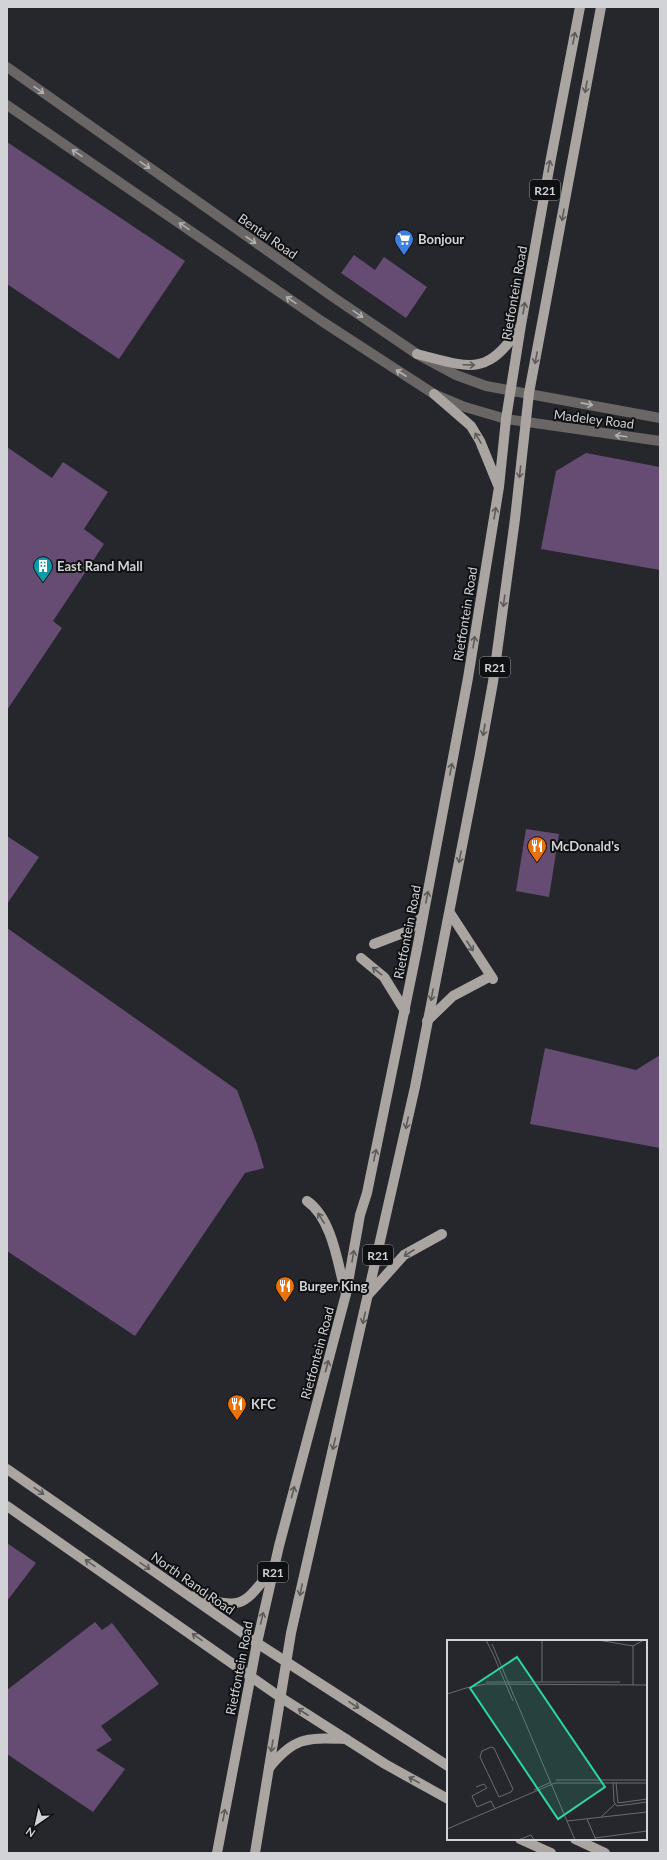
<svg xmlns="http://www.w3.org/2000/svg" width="667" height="1860" viewBox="0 0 667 1860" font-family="Lato,sans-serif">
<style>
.building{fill:#664c73}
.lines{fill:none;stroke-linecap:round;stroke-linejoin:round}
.minor{stroke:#696665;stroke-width:10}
.major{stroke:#aba5a2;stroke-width:10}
.oneway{stroke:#5d5a5a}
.oneway2{stroke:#b2b2b4}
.labels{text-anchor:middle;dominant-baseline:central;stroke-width:4;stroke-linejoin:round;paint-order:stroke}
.shield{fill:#0f1012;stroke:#98989b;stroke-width:1}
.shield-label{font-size:12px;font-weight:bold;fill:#d2d3d6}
.street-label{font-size:13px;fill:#d2d3d6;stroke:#0f1012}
.poi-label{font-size:13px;font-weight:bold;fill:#d2d3d6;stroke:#0f1012;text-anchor:start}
.inset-road{fill:none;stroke:#6a6c70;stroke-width:1}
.view{fill:#2cd5ab;fill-opacity:0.15;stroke:#2cd5ab;stroke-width:2}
.inset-edge{fill:none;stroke:#d2d3d6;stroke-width:2}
</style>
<rect width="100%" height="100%" fill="#25272c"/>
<g class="building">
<polygon points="7,142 185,261 119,359 7,284"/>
<polygon points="354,255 375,270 384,257 427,287 406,318 341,273"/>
<polygon points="7,447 52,478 63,462 108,492 84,529 104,544 53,621 62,628 7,710"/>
<polygon points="586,453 660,467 660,570 541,549 556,471"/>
<polygon points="526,829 559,834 549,897 516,891"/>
<polygon points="7,836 39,857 7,904"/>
<polygon points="7,928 237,1090 257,1144 264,1168 245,1173 135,1336 7,1251"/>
<polygon points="545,1048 636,1070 660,1055 660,1148 530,1124"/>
<polygon points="7,1543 36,1563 7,1601"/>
<polygon points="95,1622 102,1630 112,1623 159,1684 101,1726 112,1740 96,1750 125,1769 93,1812 7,1754 7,1690"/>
</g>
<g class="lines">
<g class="minor">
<polyline points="7,67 333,297 417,354 456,375 486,386 660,418"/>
<polyline points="7,105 323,322 434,394 465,407 506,419 660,441"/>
</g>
<g class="major">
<path d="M 417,354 C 468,367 487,378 519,328"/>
<polyline points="434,394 471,426 480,441 498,485"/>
<polyline points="450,913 493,979"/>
<polyline points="374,944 408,931 423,916"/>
<polyline points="361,958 384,977 405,1011"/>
<polyline points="427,1021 453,996 487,978"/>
<path d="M 307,1201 C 332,1218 338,1264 345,1291"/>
<polyline points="369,1294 404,1255 442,1234"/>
<polyline points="7,1469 257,1643 448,1766"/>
<polyline points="7,1506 280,1697 385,1764 448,1799"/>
<path d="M 194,1596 C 243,1609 241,1608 272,1570"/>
<path d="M 269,1768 C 295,1736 307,1738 346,1739"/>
<polyline points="520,1839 551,1853"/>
<polyline points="575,1839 605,1853"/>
<polyline points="217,1853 257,1643 279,1546 346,1294 360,1215 367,1193 417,949 468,678 499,487 506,419 521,325 551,158 580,7"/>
<polyline points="255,1853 291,1633 415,1087 480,754 493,682 515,519 529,393 601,7"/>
</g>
</g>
<defs><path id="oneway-shaft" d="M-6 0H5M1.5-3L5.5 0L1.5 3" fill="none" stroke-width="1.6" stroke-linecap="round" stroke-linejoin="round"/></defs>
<g class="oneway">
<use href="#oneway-shaft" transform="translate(574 38) rotate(-79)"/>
<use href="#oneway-shaft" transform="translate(586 87) rotate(100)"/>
<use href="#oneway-shaft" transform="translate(549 166) rotate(-80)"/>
<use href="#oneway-shaft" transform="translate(563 215) rotate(100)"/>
<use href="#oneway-shaft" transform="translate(524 308) rotate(-80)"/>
<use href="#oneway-shaft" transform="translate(536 358) rotate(101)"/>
<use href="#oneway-shaft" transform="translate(469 365) rotate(2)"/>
<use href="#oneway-shaft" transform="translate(478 438) rotate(-120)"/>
<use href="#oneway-shaft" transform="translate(520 472) rotate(96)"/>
<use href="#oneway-shaft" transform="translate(495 513) rotate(-81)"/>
<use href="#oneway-shaft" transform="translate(504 601) rotate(98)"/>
<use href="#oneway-shaft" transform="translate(474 642) rotate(-81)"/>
<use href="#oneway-shaft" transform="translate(484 730) rotate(100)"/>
<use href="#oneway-shaft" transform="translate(451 769) rotate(-79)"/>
<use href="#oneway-shaft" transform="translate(460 857) rotate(101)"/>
<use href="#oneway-shaft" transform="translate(427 897) rotate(-79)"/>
<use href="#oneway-shaft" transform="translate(470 946) rotate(57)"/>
<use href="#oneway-shaft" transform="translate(377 971) rotate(-141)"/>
<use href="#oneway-shaft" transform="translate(432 995) rotate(101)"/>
<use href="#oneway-shaft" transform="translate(407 1123) rotate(102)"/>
<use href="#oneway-shaft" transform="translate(375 1155) rotate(-78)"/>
<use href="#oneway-shaft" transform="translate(321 1218) rotate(-122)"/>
<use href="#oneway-shaft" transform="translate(409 1253) rotate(147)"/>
<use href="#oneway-shaft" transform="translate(353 1256) rotate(-80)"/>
<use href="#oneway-shaft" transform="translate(364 1318) rotate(103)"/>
<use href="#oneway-shaft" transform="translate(327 1366) rotate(-75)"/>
<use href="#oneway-shaft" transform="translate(334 1444) rotate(103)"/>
<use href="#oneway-shaft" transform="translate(39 1491) rotate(35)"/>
<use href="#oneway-shaft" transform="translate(293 1492) rotate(-75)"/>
<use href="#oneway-shaft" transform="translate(90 1563) rotate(-145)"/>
<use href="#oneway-shaft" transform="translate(145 1566) rotate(35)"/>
<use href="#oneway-shaft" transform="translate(301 1590) rotate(102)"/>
<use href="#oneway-shaft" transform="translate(262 1618) rotate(-77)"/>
<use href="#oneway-shaft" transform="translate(197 1637) rotate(-145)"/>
<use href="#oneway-shaft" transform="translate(354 1705) rotate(33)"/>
<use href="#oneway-shaft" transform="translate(303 1712) rotate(-147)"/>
<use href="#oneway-shaft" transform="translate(272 1746) rotate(99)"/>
<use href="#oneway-shaft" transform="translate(414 1780) rotate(-151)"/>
<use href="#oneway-shaft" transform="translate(224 1815) rotate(-79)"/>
</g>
<g class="oneway2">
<use href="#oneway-shaft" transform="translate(39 90) rotate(35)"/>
<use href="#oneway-shaft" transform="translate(77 153) rotate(-146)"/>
<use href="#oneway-shaft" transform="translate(145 165) rotate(35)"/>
<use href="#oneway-shaft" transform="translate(184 226) rotate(-146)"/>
<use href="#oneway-shaft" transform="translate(251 240) rotate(35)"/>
<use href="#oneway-shaft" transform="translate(291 300) rotate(-146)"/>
<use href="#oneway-shaft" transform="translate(358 314) rotate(35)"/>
<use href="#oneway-shaft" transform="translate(401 373) rotate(-147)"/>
<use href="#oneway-shaft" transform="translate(587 404) rotate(11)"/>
<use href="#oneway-shaft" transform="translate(621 436) rotate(-173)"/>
</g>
<defs>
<symbol id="supermarket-pin" viewBox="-11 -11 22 30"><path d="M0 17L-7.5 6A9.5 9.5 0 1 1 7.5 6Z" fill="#3f7fe0" stroke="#0f1012"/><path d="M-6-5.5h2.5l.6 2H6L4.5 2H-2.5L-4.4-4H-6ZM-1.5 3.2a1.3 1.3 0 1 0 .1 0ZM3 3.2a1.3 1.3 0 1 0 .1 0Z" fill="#fff"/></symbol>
<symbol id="building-pin" viewBox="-11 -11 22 30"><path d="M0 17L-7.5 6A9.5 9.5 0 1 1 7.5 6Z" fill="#0f9aa8" stroke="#0f1012"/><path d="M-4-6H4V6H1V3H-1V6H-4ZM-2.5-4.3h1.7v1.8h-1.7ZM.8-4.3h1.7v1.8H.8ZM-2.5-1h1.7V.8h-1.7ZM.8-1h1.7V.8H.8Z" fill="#fff"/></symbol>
<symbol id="restaurant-pin" viewBox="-11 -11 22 30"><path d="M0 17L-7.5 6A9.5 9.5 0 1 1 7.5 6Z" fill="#e8710a" stroke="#0f1012"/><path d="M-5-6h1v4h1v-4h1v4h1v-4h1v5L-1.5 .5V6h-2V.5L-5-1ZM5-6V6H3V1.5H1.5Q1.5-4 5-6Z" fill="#fff"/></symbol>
</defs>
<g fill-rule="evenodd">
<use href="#supermarket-pin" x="393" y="228" width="22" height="30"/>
<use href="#building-pin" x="32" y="555" width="22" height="30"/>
<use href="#restaurant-pin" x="526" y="835" width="22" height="30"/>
<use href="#restaurant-pin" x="274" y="1275" width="22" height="30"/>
<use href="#restaurant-pin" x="226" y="1393" width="22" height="30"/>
</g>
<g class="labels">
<g class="shield">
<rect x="530" y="180" width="30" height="20" rx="3"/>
<rect x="480" y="657" width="30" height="20" rx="3"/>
<rect x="363" y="1245" width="30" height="20" rx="3"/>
<rect x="258" y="1562" width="30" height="20" rx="3"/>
</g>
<g class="shield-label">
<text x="545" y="190">R21</text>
<text x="495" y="667">R21</text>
<text x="378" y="1255">R21</text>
<text x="273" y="1572">R21</text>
</g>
<g class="street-label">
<text transform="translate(268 236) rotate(35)">Bental Road</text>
<text transform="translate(514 293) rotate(-80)">Rietfontein Road</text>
<text transform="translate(594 419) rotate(7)">Madeley Road</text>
<text transform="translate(465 614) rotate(-81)">Rietfontein Road</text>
<text transform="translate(407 932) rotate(-79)">Rietfontein Road</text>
<text transform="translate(317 1353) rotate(-75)">Rietfontein Road</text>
<text transform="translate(193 1583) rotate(35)">North Rand Road</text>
<text transform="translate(239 1668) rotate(-79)">Rietfontein Road</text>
</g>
<g class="poi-label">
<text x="418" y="239">Bonjour</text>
<text x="57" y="566">East Rand Mall</text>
<text x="551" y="846">McDonald's</text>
<text x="299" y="1286">Burger King</text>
<text x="251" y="1404">KFC</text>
</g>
</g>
<g transform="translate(447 1640)">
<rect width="200" height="200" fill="#25272c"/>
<path class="inset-road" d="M 39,0 L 46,14M 151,0 L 186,6 L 197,0M 45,4 L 128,200M 46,14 L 66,61M 39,42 L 173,42M 95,42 L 95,0M 186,45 L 186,6M 0,54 L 19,48 L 39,44 L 200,45M 44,107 L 47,108 L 66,149 L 64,152 L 52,157 L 33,117 L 35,111 ZM 109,140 L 200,140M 166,142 L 167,162 L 170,166 L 200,162M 169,142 L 171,163 L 200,159M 29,147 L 37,144 L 40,148 L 25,156 L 30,167 L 44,161 L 48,169M 87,150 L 104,142M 154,177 L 168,164M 140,179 L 149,200M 120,181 L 200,172M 0,189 L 108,143 L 200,143M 148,198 L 200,191M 71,200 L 84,195 L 87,200"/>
<path class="view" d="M 70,17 L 158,147 L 111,179 L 23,48 Z"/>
<rect width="200" height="200" class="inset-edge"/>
</g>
<rect width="667" height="1860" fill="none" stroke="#d2d3d6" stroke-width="16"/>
<g transform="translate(36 1824) rotate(214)" stroke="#0f1012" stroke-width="3" paint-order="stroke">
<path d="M0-3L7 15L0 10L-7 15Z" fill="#d2d3d6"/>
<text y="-6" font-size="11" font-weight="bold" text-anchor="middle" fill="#d2d3d6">N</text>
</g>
</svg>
